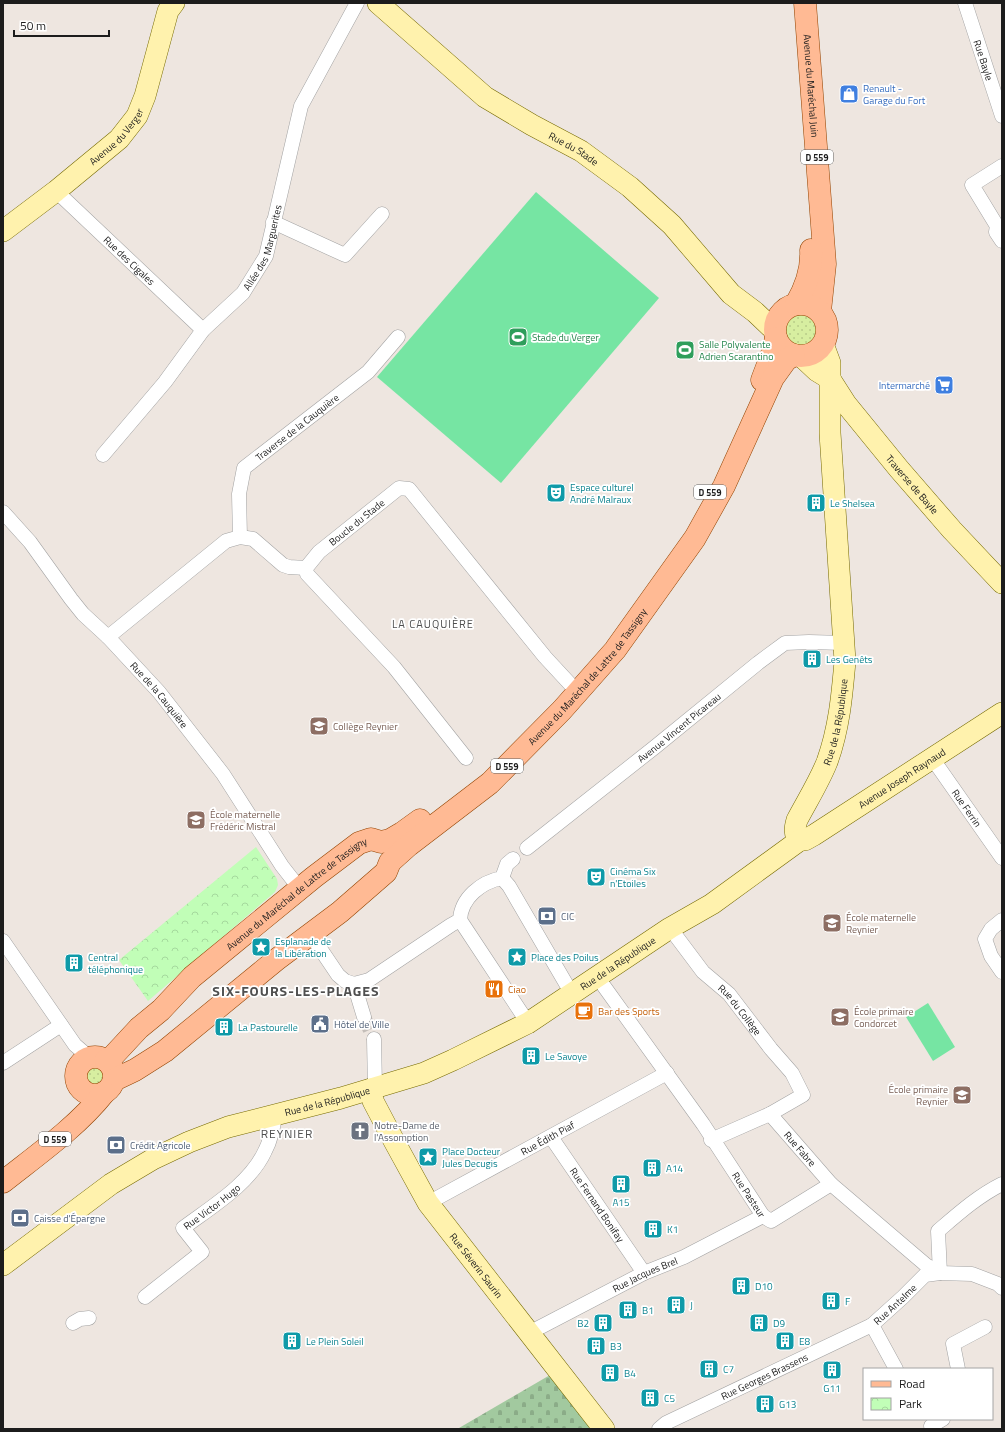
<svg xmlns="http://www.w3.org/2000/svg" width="1005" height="1432" viewBox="0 0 1005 1432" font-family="'Titillium Web',sans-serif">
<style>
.grass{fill:url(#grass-dots)}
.cemetery{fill:url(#cemetery-stones)}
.park{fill:url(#park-crowns)}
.pitch{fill:#76e5a3}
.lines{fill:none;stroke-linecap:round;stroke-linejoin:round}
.street-tunnel{stroke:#c4beb9;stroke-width:14;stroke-dasharray:14 7;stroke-linecap:butt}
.street-casing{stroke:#a3a3a3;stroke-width:15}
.secondary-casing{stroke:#756900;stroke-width:22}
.primary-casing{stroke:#934300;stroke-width:23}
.street{stroke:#fff;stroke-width:14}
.secondary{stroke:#fff2ad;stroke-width:21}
.primary{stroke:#ffba94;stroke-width:22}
.labels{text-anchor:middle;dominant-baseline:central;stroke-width:3.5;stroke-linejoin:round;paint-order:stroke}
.shield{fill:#fff;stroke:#606060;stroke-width:1}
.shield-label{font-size:9px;font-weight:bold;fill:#1c1c1c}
.street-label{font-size:10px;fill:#1c1c1c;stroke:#fff}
.shop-label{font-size:10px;fill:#366cbe;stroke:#fff;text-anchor:start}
.leisure-label{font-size:10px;fill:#27864d;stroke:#fff;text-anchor:start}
.culture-label{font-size:10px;fill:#0d838f;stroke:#fff;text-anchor:start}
.education-label{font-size:10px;fill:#785e54;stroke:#fff;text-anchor:start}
.service-label{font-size:10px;fill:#4e5e75;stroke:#fff;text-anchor:start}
.food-label{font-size:10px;fill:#c56008;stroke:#fff;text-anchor:start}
.worship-label{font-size:10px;fill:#5b616d;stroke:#fff;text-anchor:start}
.neighbourhood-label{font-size:11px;letter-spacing:1px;fill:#4f4f4f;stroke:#fff}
.quarter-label{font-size:12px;letter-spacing:1px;fill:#4f4f4f;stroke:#fff}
.district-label{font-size:14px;font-weight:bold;letter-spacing:1px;fill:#4f4f4f;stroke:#fff}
</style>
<defs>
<pattern id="grass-dots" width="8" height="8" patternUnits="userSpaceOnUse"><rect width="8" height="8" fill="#d7eea0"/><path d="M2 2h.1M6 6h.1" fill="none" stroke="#b8cc89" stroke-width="1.8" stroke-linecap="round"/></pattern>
<pattern id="cemetery-stones" width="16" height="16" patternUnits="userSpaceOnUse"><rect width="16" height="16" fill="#a2c99f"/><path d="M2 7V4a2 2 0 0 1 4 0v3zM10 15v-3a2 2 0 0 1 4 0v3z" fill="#8bac88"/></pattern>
<pattern id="park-crowns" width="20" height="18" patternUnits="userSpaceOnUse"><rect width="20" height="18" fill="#c1feb7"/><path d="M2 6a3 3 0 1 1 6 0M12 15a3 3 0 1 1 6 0" fill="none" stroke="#a5d99d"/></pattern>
</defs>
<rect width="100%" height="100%" fill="#eee6e0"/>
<g class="grass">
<path d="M 805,303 C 832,312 835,343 809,355 L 782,348 L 775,324 C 781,307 789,306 805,303 Z"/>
<path d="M 95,1057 L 114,1074 L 93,1095 C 78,1091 68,1072 83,1061 C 87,1059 91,1058 95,1057 Z"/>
</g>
<polygon class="cemetery" points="550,1375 586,1421 591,1429 460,1429 459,1428"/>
<polygon class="park" points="256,847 277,879 278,885 275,892 148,1001 119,960"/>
<g class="pitch">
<polygon points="536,192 659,298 501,483 377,377"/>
<polygon points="928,1003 955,1047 933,1061 906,1017"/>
</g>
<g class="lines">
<polyline class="street-tunnel" points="364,1017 374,1039"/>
<defs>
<g id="street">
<path id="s1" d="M 965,3 L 1002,116"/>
<polyline points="1002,166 972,185 997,226 996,232 1002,241"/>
<path id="s2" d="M 56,191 L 203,330"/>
<polyline points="273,222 345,255 382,214"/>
<path id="s3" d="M 103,455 L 165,382 L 203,330 L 243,293 L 266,256 L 301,106 L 357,3"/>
<path id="s4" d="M 3,512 L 30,542 L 71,599 L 83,614 L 108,637 L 159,692 L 223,774 L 282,866 L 300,889"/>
<polyline points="240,537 253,539 283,565 289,567 306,568"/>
<path id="s5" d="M 108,637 L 226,541 L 240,537 L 239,494 L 244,468 L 368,372 L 398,337"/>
<path id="s6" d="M 466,758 L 394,667 L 307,574 L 306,568 L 319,552 L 399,488 L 409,489 L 545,657 L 570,684"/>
<path id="s7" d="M 932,758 L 1002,858"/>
<path id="s8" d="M 527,848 L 655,747 L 758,663 L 785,643 L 809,642 L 844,643"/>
<polyline points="502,878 509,886 572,994"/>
<polyline points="460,920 528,1023"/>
<polyline points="1002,920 991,929 985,939 991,956 1002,972"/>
<path id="s9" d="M 670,928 L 703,972 L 729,994 L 771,1049 L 792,1073 L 803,1095 L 770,1114 L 711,1140"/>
<polyline points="311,935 338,975 345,981 354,984"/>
<polyline points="3,941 75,1045 90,1058"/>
<path id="s10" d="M 598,978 L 703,1124 L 763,1216 L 771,1221 L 831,1184 L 926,1265 L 940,1273 L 972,1274 L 998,1284 L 1002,1288"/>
<path d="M 354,984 L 369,980 L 451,925 L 460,920 C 461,898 481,882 502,878 L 507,864 L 513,859"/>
<polyline points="354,984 364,1017"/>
<polyline points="374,1039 375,1087"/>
<polyline points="3,1063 61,1025"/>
<path id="s11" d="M 770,1114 L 831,1184"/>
<path id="s12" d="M 551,1137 L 644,1273"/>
<path id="s13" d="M 428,1203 L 667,1073"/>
<path id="s14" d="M 145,1297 L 202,1252 L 183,1228 C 211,1207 250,1184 265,1151 C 271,1140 273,1128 275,1116"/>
<polyline points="73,1323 80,1319 89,1318"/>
<path id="s15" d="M 529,1333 L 644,1273 L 684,1257 L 763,1216"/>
<path id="s16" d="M 896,1369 L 872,1325 L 903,1297 L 925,1275 L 940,1273 L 938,1231 C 959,1213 978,1196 1002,1184"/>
<polyline points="958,1369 953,1344 985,1327"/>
<path id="s17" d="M 659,1429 L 666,1423 L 872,1325"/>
<polyline points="933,1429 931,1426 943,1419"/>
</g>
<g id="secondary">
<path id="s18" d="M 378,3 L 485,97 L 532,125 L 581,151 L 630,187 L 672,225 L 731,294 L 755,312 L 774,330"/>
<path id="s19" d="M 3,231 L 56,191 L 119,139 L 137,116 L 145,96 L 168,11 L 174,3"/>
<path id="s20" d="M 801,356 L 817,371 L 830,379 L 846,404 L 899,469 L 952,530 L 1002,583"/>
<path id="s21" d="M 800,840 C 793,834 795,827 797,820 C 807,801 819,782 827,762 C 839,729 842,696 845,661 L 830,433 L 830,363 L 823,344"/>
<path id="s22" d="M 800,840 L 805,840 L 814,835 L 1002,713"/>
<path id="s23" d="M 371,1089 L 373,1101 L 394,1141 L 428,1203 L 604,1429"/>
<path id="s24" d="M 3,1265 L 111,1184 L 153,1159 L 189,1142 L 228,1127 L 341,1098 L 424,1073 L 453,1060 L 528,1023 L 670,928 L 712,904 L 800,840"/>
</g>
<g id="primary">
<path id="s25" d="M 805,3 L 825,264 L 820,311"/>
<circle cx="801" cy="330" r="26"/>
<path d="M 796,304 C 806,287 812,269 811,250"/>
<polyline points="762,380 773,351 776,338"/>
<circle cx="95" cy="1076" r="19"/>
<path id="s26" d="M 106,1060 L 113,1056 L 139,1028 L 161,1010 L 192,977 L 314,877 L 359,843 L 371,839 L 381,842 L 390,840 L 402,833 L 420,820"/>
<path id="s27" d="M 114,1080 L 135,1070 L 165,1051 L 276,960 L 340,912 L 386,872 L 390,862 L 409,845 L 490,783 L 562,710 L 615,650 L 695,538 L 724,486 L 773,378 L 786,360 L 794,355"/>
<path d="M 3,1182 C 37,1155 77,1127 104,1093"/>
</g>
</defs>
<use href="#street" class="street-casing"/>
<use href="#secondary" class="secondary-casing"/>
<use href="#primary" class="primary-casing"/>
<use href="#street" class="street"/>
<use href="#secondary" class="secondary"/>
<use href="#primary" class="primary"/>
</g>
<defs>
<symbol id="shop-square" viewBox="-11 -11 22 22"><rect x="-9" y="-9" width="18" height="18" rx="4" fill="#3f7fe0" stroke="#fff"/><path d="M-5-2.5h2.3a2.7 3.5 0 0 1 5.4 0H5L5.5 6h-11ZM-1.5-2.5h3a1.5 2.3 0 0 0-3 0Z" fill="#fff"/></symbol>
<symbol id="stadium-square" viewBox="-11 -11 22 22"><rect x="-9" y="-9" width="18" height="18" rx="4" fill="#2e9e5b" stroke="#fff"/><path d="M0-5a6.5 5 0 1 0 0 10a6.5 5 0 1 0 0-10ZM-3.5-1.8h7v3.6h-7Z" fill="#fff"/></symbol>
<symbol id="supermarket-square" viewBox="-11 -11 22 22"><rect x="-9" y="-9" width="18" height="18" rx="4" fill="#3f7fe0" stroke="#fff"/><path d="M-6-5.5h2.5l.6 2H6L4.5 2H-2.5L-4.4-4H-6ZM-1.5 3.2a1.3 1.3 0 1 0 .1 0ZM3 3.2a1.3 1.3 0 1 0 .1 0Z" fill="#fff"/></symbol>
<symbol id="theatre-square" viewBox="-11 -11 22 22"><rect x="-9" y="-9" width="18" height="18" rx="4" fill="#0f9aa8" stroke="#fff"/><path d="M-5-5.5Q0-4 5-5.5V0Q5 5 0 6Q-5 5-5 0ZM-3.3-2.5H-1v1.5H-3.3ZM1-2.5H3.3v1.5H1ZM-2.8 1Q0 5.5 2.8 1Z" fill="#fff"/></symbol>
<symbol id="building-square" viewBox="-11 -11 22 22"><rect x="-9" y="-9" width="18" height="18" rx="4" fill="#0f9aa8" stroke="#fff"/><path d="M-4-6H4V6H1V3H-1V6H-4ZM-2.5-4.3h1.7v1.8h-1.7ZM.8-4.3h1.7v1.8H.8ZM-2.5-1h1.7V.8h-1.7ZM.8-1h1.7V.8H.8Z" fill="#fff"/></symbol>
<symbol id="school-square" viewBox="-11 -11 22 22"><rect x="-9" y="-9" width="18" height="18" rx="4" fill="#8d6e63" stroke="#fff"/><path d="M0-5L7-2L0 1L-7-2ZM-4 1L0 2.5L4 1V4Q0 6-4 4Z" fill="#fff"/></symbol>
<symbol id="bank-square" viewBox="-11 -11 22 22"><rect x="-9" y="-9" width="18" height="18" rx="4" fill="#5c6f8a" stroke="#fff"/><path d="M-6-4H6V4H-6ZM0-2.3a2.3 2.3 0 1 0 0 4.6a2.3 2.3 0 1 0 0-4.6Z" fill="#fff"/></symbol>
<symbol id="sight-square" viewBox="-11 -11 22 22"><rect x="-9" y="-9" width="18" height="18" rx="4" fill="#0f9aa8" stroke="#fff"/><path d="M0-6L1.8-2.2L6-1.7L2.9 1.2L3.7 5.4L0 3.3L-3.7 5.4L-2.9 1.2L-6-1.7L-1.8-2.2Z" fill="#fff"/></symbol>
<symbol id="restaurant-square" viewBox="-11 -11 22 22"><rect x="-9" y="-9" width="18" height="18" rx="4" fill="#e8710a" stroke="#fff"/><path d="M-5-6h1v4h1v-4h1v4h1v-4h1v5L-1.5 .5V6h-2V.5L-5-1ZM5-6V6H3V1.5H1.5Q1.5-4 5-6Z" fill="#fff"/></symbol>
<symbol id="cafe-square" viewBox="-11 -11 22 22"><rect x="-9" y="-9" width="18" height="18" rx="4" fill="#e8710a" stroke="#fff"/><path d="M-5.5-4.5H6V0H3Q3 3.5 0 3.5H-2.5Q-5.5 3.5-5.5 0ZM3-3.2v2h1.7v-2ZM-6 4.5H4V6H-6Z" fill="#fff"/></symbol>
<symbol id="civic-square" viewBox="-11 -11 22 22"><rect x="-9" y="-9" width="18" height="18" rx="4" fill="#5c6f8a" stroke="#fff"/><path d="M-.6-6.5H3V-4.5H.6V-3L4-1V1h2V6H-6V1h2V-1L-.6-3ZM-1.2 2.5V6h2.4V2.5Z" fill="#fff"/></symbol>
<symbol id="church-square" viewBox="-11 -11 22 22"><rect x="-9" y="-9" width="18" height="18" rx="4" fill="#6b7280" stroke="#fff"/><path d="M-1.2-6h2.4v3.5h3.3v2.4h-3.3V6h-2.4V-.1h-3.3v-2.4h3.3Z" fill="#fff"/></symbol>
</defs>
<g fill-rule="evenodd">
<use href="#shop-square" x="838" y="83" width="22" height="22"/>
<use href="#stadium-square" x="507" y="326" width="22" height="22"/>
<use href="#stadium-square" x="674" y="339" width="22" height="22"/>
<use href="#supermarket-square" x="933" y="374" width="22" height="22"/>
<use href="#theatre-square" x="545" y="482" width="22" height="22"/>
<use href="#building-square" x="805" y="492" width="22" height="22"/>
<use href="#building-square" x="801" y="648" width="22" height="22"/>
<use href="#school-square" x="308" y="715" width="22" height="22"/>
<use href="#school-square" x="185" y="809" width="22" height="22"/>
<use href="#theatre-square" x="585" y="866" width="22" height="22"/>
<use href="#bank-square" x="536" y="905" width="22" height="22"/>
<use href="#school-square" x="821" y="912" width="22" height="22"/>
<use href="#sight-square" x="250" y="936" width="22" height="22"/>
<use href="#sight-square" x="506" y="946" width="22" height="22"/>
<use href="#building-square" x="63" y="952" width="22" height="22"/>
<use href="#restaurant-square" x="483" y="978" width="22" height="22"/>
<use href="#cafe-square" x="573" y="1000" width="22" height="22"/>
<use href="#school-square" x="829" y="1006" width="22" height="22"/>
<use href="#civic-square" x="309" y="1013" width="22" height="22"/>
<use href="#building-square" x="213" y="1016" width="22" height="22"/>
<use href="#building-square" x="520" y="1045" width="22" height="22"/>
<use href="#school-square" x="951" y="1084" width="22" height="22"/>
<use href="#church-square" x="349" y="1120" width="22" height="22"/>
<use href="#bank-square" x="105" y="1134" width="22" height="22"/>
<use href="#sight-square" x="417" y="1146" width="22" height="22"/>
<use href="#building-square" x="641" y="1157" width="22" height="22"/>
<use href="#building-square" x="610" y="1173" width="22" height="22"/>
<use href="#bank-square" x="9" y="1207" width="22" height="22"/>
<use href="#building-square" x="642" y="1218" width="22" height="22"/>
<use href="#building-square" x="730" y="1275" width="22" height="22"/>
<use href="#building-square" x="820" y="1290" width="22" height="22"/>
<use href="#building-square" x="665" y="1294" width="22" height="22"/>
<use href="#building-square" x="617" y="1299" width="22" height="22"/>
<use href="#building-square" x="592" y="1312" width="22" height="22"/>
<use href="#building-square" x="748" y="1312" width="22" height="22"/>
<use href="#building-square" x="281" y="1330" width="22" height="22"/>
<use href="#building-square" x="774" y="1330" width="22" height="22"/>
<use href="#building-square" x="585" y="1335" width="22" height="22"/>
<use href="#building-square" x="698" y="1358" width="22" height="22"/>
<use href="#building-square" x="821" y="1359" width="22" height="22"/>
<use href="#building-square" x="599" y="1362" width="22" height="22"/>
<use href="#building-square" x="639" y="1387" width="22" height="22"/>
<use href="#building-square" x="754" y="1393" width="22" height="22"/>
</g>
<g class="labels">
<g class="shield">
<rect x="801" y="150" width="32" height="14" rx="3"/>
<rect x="694" y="485" width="32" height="14" rx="3"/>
<rect x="491" y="759" width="32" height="14" rx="3"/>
<rect x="39" y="1132" width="32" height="14" rx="3"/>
</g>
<g class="shield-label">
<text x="817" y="157">D 559</text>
<text x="710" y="492">D 559</text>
<text x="507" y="766">D 559</text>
<text x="55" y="1139">D 559</text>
</g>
<g class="street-label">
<text stroke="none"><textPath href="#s1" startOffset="60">Rue Bayle</textPath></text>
<text stroke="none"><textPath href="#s25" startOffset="83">Avenue du Maréchal Juin</textPath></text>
<text stroke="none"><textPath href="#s19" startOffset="148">Avenue du Verger</textPath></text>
<text stroke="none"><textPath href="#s18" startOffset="245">Rue du Stade</textPath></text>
<text stroke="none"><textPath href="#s3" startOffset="265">Allée des Marguerites</textPath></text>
<text stroke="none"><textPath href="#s2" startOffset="101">Rue des Cigales</textPath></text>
<text stroke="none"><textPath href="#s5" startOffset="303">Traverse de la Cauquière</textPath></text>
<text stroke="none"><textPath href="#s20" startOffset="171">Traverse de Bayle</textPath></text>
<text stroke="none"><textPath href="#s6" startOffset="318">Boucle du Stade</textPath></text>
<text stroke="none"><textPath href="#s27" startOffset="626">Avenue du Maréchal de Lattre de Tassigny</textPath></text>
<text stroke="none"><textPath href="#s4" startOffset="241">Rue de la Cauquière</textPath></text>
<text stroke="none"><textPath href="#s21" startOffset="128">Rue de la République</textPath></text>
<text stroke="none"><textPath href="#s8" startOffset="194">Avenue Vincent Picareau</textPath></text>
<text stroke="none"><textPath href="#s22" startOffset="120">Avenue Joseph Raynaud</textPath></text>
<text stroke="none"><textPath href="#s7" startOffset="61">Rue Ferrin</textPath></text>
<text stroke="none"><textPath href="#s26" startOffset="254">Avenue du Maréchal de Lattre de Tassigny</textPath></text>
<text stroke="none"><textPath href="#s24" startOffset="692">Rue de la République</textPath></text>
<text stroke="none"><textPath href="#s9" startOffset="108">Rue du Collège</textPath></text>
<text stroke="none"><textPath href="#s24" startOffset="368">Rue de la République</textPath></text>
<text stroke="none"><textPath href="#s13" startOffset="136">Rue Édith Piaf</textPath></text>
<text stroke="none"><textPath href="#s11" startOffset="46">Rue Fabre</textPath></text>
<text stroke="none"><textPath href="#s10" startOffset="264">Rue Pasteur</textPath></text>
<text stroke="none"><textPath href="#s12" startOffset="82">Rue Fernand Bonifay</textPath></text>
<text stroke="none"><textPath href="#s14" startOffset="139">Rue Victor Hugo</textPath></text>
<text stroke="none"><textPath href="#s23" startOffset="207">Rue Séverin Saurin</textPath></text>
<text stroke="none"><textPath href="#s15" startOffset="130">Rue Jacques Brel</textPath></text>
<text stroke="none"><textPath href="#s16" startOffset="81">Rue Antelme</textPath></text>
<text stroke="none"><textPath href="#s17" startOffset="118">Rue Georges Brassens</textPath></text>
</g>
<g class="shop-label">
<text x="863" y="88">Renault -<tspan x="863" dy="12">Garage du Fort</tspan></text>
<text x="930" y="385" text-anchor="end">Intermarché</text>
</g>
<g class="leisure-label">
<text x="532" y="337">Stade du Verger</text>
<text x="699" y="344">Salle Polyvalente<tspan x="699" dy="12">Adrien Scarantino</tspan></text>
</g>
<g class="culture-label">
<text x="570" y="487">Espace culturel<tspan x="570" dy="12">André Malraux</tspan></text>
<text x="830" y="503">Le Shelsea</text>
<text x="826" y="659">Les Genêts</text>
<text x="610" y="871">Cinéma Six<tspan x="610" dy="12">n'Etoiles</tspan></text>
<text x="275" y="941">Esplanade de<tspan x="275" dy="12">la Libération</tspan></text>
<text x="88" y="957">Central<tspan x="88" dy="12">téléphonique</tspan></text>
<text x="531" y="957">Place des Poilus</text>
<text x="238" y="1027">La Pastourelle</text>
<text x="545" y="1056">Le Savoye</text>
<text x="442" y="1151">Place Docteur<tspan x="442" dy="12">Jules Decugis</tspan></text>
<text x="666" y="1168">A14</text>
<text x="621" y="1202" text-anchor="middle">A15</text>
<text x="667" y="1229">K1</text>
<text x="755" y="1286">D10</text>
<text x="845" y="1301">F</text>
<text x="690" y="1305">J</text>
<text x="642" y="1310">B1</text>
<text x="589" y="1323" text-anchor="end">B2</text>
<text x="773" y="1323">D9</text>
<text x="306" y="1341">Le Plein Soleil</text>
<text x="799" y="1341">E8</text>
<text x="610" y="1346">B3</text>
<text x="723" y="1369">C7</text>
<text x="624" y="1373">B4</text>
<text x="832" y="1388" text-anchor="middle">G11</text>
<text x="664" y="1398">C5</text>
<text x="779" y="1404">G13</text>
</g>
<g class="education-label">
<text x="333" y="726">Collège Reynier</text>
<text x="210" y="814">École maternelle<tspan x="210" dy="12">Frédéric Mistral</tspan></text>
<text x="846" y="917">École maternelle<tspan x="846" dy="12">Reynier</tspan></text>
<text x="854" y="1011">École primaire<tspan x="854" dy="12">Condorcet</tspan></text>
<text x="948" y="1089" text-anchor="end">École primaire<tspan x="948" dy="12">Reynier</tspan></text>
</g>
<g class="service-label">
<text x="561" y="916">CIC</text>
<text x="334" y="1024">Hôtel de Ville</text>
<text x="130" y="1145">Crédit Agricole</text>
<text x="34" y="1218">Caisse d'Épargne</text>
</g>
<g class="food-label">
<text x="508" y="989">Ciao</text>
<text x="598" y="1011">Bar des Sports</text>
</g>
<g class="worship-label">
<text x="374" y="1125">Notre-Dame de<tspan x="374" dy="12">l'Assomption</tspan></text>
</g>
<g class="neighbourhood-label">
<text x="433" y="624">LA CAUQUIÈRE</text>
</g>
<g class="quarter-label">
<text x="287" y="1133">REYNIER</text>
</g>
<g class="district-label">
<text x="296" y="990">SIX-FOURS-LES-PLAGES</text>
</g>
</g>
<rect width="1005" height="1432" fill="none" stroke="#1c1c1c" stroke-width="8"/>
<rect x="863" y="1368" width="130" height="52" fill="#ffffff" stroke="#a4a4a4"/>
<rect x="871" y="1381" width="20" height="6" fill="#ffba94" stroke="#a4a4a4"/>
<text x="899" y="1388" font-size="12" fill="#1c1c1c">Road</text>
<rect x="871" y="1398" width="20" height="12" fill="url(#park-crowns)" stroke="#a4a4a4"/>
<text x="899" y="1408" font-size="12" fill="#1c1c1c">Park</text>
<path d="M14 30v6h95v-6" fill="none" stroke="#1c1c1c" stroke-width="2"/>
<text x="20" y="30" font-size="12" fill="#1c1c1c" stroke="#ffffff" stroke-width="3" paint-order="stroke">50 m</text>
</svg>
